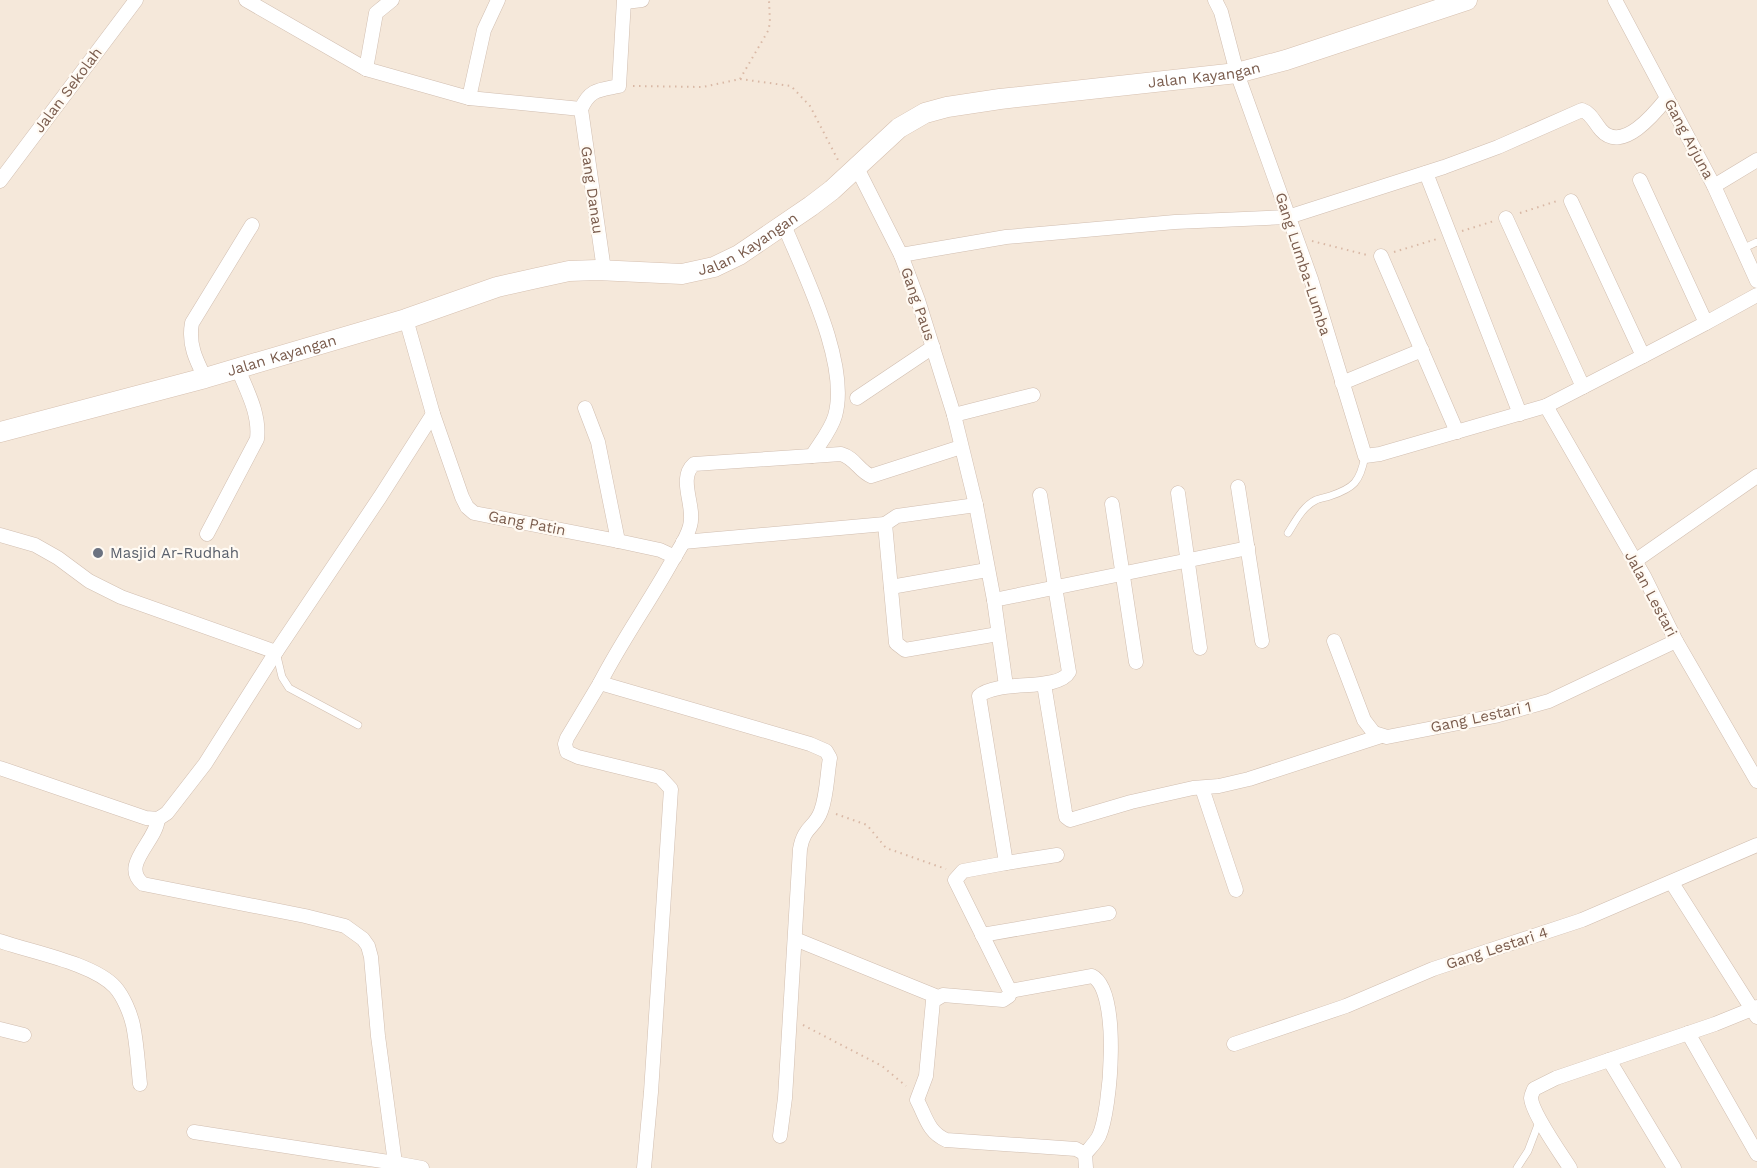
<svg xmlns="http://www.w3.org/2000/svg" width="1757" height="1168" viewBox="0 0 1757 1168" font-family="'Work Sans',sans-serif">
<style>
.residential{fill:#f5e8da}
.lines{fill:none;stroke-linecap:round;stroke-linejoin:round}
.lane-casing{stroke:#d1beb0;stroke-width:8}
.street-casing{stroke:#d1beb0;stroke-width:15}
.secondary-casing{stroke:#d6c0b0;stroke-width:21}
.path{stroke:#d9b8a5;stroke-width:2;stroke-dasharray:1.5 4.5;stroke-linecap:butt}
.lane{stroke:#fff;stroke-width:7}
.street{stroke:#fff;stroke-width:14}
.secondary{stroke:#fff;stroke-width:20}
.worship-dot{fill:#6b7280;stroke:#fffaf3;stroke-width:2}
.labels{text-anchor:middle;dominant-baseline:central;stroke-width:4.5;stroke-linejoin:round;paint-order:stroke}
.street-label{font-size:15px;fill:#7a5c4d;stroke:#fffaf3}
.worship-label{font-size:15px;fill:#5b616d;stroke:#fffaf3;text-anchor:start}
</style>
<rect width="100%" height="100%" fill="#fdf6ec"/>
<rect class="residential" x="0" y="0" width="1757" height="1168"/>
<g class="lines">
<defs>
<g id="lane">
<polyline points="1742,249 1757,242"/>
<path d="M 1288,533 C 1295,522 1303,506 1316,500 C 1320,498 1325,498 1330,496 C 1354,488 1360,482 1365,456"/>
<polyline points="276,652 282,677 289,688 358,725"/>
<polyline points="1517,1168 1528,1151 1539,1122"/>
</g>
<g id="street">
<polyline points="246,0 366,69 469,98 581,109"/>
<polyline points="1215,0 1221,12 1237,73 1311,279 1365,456 1380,454 1546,406 1643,356 1571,201"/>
<polyline points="1615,0 1714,186 1757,281"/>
<polyline points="625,2 642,0"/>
<polyline points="366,69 376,13 392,0"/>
<polyline points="469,98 484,30 498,0"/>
<polyline points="581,109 604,270"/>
<path d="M 581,109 C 590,89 599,90 619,86 L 624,0"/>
<polyline points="857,168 901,255 918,300 954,415 976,505 994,600 1006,686"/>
<polyline points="1426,173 1520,414"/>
<polyline points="1640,180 1706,323 1757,295"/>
<polyline points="0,181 136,0"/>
<polyline points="1714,186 1757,160"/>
<polyline points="1506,218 1583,387"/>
<path d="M 784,225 C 804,274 850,364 835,416 C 831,430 820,443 812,456"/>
<path d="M 901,255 L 1006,237 L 1175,222 L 1288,217 L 1444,167 L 1498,147 L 1582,110 C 1591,113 1594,122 1601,130 C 1622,154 1655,113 1667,98"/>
<polyline points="1381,256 1457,432"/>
<polyline points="406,319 433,414 462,497 467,507 474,513 618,541 660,550 675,557"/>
<polyline points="1643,356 1706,323"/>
<path d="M 205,378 C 196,360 188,344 192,323 L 252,225"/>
<polyline points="1342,383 1422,350"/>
<polyline points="857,398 933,347"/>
<polyline points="1546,406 1645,578 1676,641 1757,781"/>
<polyline points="585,408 598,442 618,541"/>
<polyline points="954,415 1033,395"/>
<polyline points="1238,487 1262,641"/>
<polyline points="1178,493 1200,648"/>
<path d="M 1040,495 L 1069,672 C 1058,692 999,679 979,696 L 1006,863 L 963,871 L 955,880 L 1010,991 L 1009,996 L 1003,1000 L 943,995 L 933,1001 L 926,1076 L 917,1100 C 926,1117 928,1132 946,1140 L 1076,1149 L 1085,1154"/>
<polyline points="1112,504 1136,662"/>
<polyline points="976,505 897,516 885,524 896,643 905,650 998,634"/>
<path d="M 207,534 L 257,439 C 260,414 247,391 238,369"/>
<polyline points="0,535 35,545 58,558 89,581 121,597 276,652"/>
<polyline points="683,542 885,524"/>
<polyline points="1635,561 1757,476"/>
<polyline points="891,587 987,570"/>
<polyline points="994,600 1248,548"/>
<polyline points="1334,641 1364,720 1374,733 1387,737 1495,716 1549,701 1676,641"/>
<polyline points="600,683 567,738 565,744 567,752 578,757 660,777 671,789 651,1092 644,1168"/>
<polyline points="1044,684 1065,812 1066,817 1070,820 1131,802 1193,788 1219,786 1249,779 1381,736"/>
<polyline points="0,768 146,818 158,819 167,813 205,764 276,652 380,497 433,414"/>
<polyline points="1202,788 1236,890"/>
<path d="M 158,819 C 156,842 120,865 143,884 L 305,916 L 345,926 L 363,939 L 368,946 L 371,957 L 378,1036 L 395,1163 L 422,1168"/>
<polyline points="1006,863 1057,855"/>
<polyline points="1672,883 1757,1017"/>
<polyline points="982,935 1109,913"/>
<polyline points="795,939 938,997"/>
<path d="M 0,941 C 31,952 93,963 115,987 C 123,996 130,1012 133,1025 C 137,1044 138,1065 140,1084"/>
<path d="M 1010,991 L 1092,976 C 1121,990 1111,1110 1099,1136 C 1096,1142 1090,1148 1085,1154 L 1086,1168"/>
<polyline points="0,1029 24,1035"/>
<polyline points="1688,1033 1757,1154"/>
<polyline points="1234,1044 1346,1006 1433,969 1582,920 1757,845"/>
<polyline points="1609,1060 1674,1168"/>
<polyline points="194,1132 395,1163"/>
<path d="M 780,1136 L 785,1098 L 800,849 C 804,826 815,828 821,811 C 827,795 827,775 830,758 L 826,751 L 810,744 L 600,683 C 621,642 648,604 671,563 C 677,552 687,539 690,526 C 696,506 677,479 694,464 L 841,454 C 855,458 859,471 871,476 L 961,447"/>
<path d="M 1570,1168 C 1561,1154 1532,1113 1531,1098 C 1531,1095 1533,1092 1534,1089 L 1556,1078 L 1715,1024 L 1757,1007"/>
</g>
<g id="secondary">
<path id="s1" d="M 0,432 L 205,378 L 406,319 L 497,287 L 537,278 L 569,271 L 597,270 L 682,274 L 714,267 L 739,255 L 811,206 L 832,190 L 899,128 L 925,113 L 947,107 L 1000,99 L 1237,73 L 1286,60 L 1467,0"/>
</g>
</defs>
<use href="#lane" class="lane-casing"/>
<use href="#street" class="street-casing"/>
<use href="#secondary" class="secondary-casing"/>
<g class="path">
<polyline points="740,79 768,31 770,23 769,0"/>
<polyline points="633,86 703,87 740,79 791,86 810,106 839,162"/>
<polyline points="1520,213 1557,201"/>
<polyline points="1462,231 1494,221"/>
<polyline points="1312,241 1367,255"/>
<polyline points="1394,252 1437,239"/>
<polyline points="836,814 867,825 886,848 946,869"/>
<polyline points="803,1025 882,1066 906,1086"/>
</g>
<use href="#lane" class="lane"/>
<use href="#street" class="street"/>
<use href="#secondary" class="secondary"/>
</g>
<circle class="worship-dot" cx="98" cy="553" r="6"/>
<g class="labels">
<g class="street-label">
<text stroke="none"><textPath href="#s1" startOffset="1282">Jalan Kayangan</textPath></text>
<text transform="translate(68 90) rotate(-53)">Jalan Sekolah</text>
<text transform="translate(1689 139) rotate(62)">Gang Arjuna</text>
<text transform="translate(592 190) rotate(82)">Gang Danau</text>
<text stroke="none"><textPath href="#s1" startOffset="778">Jalan Kayangan</textPath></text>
<text transform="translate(1303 264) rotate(72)">Gang Lumba-Lumba</text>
<text transform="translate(918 304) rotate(71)">Gang Paus</text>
<text stroke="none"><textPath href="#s1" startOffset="292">Jalan Kayangan</textPath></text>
<text transform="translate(527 523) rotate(11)">Gang Patin</text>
<text transform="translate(1651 594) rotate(62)">Jalan Lestari</text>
<text transform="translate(1481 717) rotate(-12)">Gang Lestari 1</text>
<text transform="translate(1497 948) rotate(-18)">Gang Lestari 4</text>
</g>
<g class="worship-label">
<text x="110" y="553">Masjid Ar-Rudhah</text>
</g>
</g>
</svg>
